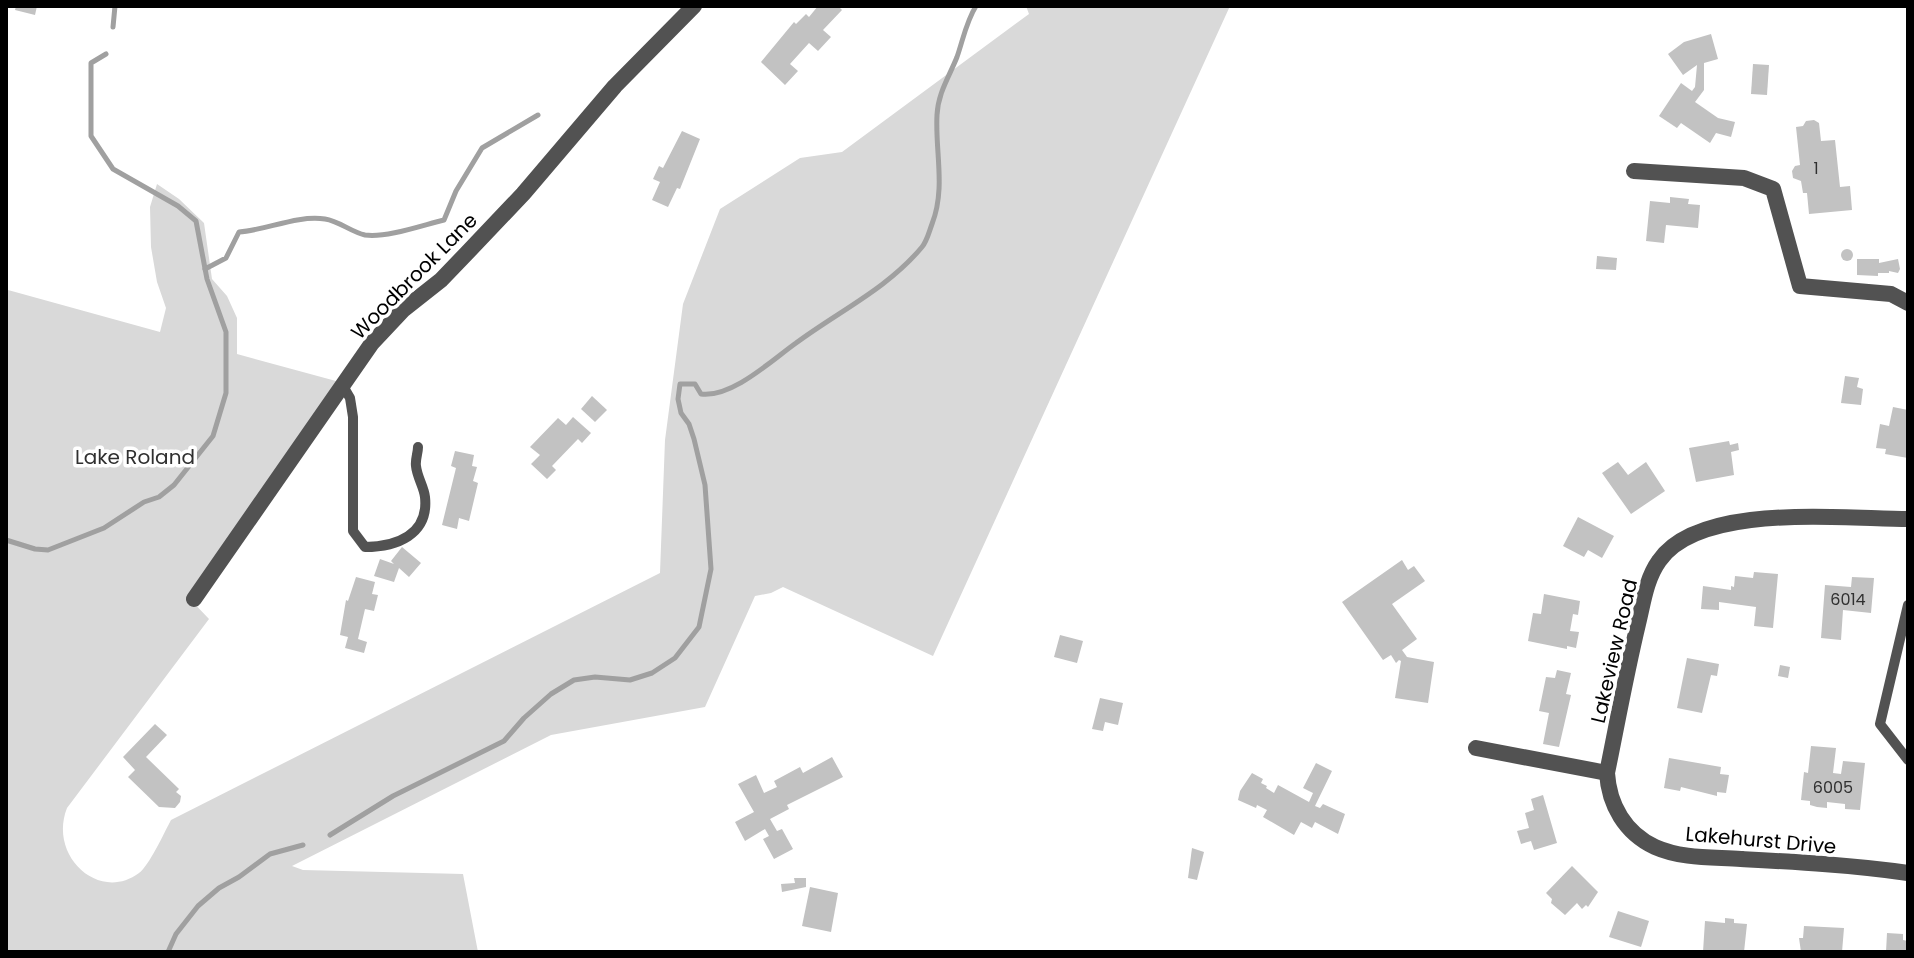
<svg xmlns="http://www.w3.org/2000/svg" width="1914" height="958" viewBox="0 0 1914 958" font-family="Poppins,sans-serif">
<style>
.green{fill:#d9d9d9}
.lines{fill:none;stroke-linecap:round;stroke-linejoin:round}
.stream{stroke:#a0a0a0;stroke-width:5}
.building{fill:#c2c2c2}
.lane{stroke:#525252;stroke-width:10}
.street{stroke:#525252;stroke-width:16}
.labels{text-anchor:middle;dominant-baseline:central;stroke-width:7;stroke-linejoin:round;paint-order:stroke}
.number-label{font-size:16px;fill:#303030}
.street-label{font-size:20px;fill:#000;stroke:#fff}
.park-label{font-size:20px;fill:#303030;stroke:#fff}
</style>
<rect width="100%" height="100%" fill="#fff"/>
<path class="green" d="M 1026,6 L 1230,6 L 933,656 L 783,587 L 771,593 L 755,596 L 705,707 L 551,735 L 292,866 L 303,870 L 463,874 L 478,952 L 6,952 L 8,290 L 160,332 L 166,308 L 157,282 L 151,247 L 150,207 L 157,184 L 179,199 L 204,223 L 212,279 L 227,296 L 237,318 L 237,354 L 347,384 L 189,598 L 209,619 L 67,808 C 48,856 99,903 139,873 C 149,866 164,833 171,820 L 660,573 L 665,440 L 683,304 L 720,209 L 800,158 L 842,152 L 1029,14 Z"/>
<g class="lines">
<g class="stream">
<polyline points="113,27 115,6"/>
<path d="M 205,269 L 226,258 L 239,232 C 267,230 296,215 325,219 C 339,221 351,232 365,235 C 387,238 423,225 444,220 L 456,191 L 482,148 L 538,115"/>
<polyline points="6,540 35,549 48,550 104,528 144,502 159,497 174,485 213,436 226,393 226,332 207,279 196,221 178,206 113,169 91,136 91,63 106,54"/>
<path d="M 330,835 L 393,796 L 504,741 L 524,718 L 551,694 L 574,680 L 595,677 L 630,680 L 652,673 L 675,658 L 699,627 L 711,569 L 705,485 L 694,439 L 689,424 L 681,413 L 678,399 L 680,384 L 695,384 L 701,394 C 732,398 772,360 796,343 C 839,311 887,289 922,247 C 927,241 929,232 932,224 C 946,188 935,152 937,115 C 938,93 949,77 957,57 C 963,40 966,22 976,6"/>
<polyline points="168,952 176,934 198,906 219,888 239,877 270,854 303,845"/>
</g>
</g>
<g class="building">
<polygon points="16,6 37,6 35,15 15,10"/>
<polygon points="818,6 838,6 842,10 823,30 831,37 818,51 809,43 790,64 798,71 785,85 761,62 794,22 796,24 806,14 809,17"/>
<polygon points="1711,34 1718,59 1704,63 1704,90 1695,102 1718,118 1735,122 1731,137 1716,133 1710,143 1681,123 1677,128 1659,116 1681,83 1692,91 1695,87 1697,65 1683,75 1668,54 1684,42"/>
<polygon points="1753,64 1769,65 1767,95 1751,94"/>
<polygon points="1814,120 1819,123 1821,141 1835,140 1840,187 1850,186 1852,210 1809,214 1807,193 1803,193 1801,181 1793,178 1792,171 1795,166 1800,165 1796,127 1803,126 1806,121"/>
<polygon points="682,131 700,139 680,189 677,188 668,207 652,200 660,182 653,179 659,166 663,168"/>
<polygon points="1670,197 1689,199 1688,204 1700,205 1698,228 1666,225 1664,243 1646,241 1650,201 1670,203"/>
<circle cx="1847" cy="255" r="6"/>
<polygon points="1597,256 1617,258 1616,270 1596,269"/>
<polygon points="1857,259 1879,259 1879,263 1898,259 1900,269 1898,273 1889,271 1889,273 1878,273 1878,276 1857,275"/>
<polygon points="1845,376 1859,378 1857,387 1863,389 1861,405 1841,403"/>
<polygon points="592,396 607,410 595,422 581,409"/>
<polygon points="1893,407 1908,410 1908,458 1885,454 1886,449 1876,448 1880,424 1889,426"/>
<polygon points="573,417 591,433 582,443 578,439 552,466 556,470 547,479 531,464 540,455 530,447 558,418 566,425"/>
<polygon points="1729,441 1730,445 1738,443 1739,450 1731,452 1734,475 1696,482 1689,448"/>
<polygon points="455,451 474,455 472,466 477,467 473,481 478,483 469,521 459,518 457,529 442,525 456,468 451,466"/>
<polygon points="1618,462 1628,475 1646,462 1665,491 1631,514 1602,473"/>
<polygon points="1578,517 1614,536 1602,558 1588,550 1584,557 1563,546"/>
<polygon points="402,547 421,563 409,577 399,568 394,582 374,576 380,559 394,564 391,561"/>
<polygon points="1402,560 1408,570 1414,566 1425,581 1392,604 1417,639 1402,650 1407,657 1434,662 1428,703 1395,698 1401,661 1399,660 1396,663 1391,655 1383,660 1342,602"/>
<polygon points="1754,572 1778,574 1773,628 1754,626 1756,607 1719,602 1719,610 1701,609 1703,586 1731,590 1731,586 1734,587 1735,576 1753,578"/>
<polygon points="356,577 375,582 372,594 378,595 374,611 365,609 358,639 367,642 364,653 345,648 348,637 340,635 346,600 348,601"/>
<polygon points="1852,577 1874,578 1871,613 1843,610 1841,640 1821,638 1825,585 1851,587"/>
<polygon points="1544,594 1580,601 1578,615 1573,614 1570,631 1579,632 1576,648 1567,646 1567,649 1528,641 1533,613 1541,614"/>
<polygon points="1060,635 1083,641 1077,663 1054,657"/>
<polygon points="1687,658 1719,664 1717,676 1711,675 1702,713 1677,708"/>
<polygon points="1780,665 1790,667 1788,678 1778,676"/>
<polygon points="1557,670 1571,673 1566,694 1571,695 1559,747 1543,744 1549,713 1539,711 1546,677 1555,678"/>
<polygon points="1100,698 1123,703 1118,725 1105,722 1103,731 1092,729"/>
<polygon points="155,724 167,735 146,757 179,789 176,792 181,796 180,802 175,808 159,807 128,777 135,770 123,757"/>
<polygon points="1811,746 1836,748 1833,773 1841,774 1843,761 1865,763 1860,810 1845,809 1845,804 1827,802 1827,808 1817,807 1810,805 1810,801 1801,800 1804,772 1808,773"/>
<polygon points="832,757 843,777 787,805 789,809 770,819 777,831 782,829 793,849 774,859 763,839 769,836 765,829 745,841 735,822 754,812 738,784 756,775 764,793 777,787 774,781 800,767 803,773"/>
<polygon points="1669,758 1721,767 1720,774 1729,775 1726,793 1717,792 1717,796 1681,787 1680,791 1664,788"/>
<polygon points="1316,763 1332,771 1315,806 1320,808 1323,804 1345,814 1338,834 1315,822 1312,828 1301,822 1294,835 1263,817 1267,810 1257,805 1256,808 1238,800 1240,791 1252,773 1263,779 1261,783 1267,786 1266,788 1274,793 1278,785 1309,802 1313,793 1303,788"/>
<polygon points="1543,795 1557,843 1534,850 1531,841 1521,844 1517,831 1529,828 1525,813 1534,810 1531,799"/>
<polygon points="1192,848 1204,852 1197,880 1188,878"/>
<polygon points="1572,866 1598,892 1588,907 1586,905 1582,909 1577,903 1565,915 1551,903 1552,899 1546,893"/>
<polygon points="794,878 806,878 806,887 782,892 781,884 795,883"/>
<polygon points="810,887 838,893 831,932 802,926"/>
<polygon points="1618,911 1649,921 1641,947 1609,937"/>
<polygon points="1725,918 1734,919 1734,923 1747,924 1744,952 1703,952 1705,921 1725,923"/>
<polygon points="1804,926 1844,928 1842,952 1801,952 1799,938 1803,938"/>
<polygon points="1887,933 1903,934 1903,940 1908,941 1908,952 1886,952"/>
</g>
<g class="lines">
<g class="lane">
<path d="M 343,386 L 350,398 L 353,417 L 353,531 L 365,547 C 396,547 429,535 425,497 C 424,487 417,477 416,466 C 415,460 418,453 418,447"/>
<polyline points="1908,605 1880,724 1908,760"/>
</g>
<g class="street">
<polyline points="1634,171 1744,178 1773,189 1800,286 1891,294 1908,303"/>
<path d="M 1908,519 C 1844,519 1699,502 1659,561 C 1646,579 1643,604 1638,624 C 1626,674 1617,724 1607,773 C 1609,805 1625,833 1655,847 C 1682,859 1713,857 1741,859 C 1796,862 1853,865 1908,873"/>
<polyline points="194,599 372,343 403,310 441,280 466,254 523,194 615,86 694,6"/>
<polyline points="1476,748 1607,773"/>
</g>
</g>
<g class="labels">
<g class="number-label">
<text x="1816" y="168">1</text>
<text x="1848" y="599">6014</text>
<text x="1833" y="787">6005</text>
</g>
<g class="street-label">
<text transform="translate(414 276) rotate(-45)">Woodbrook Lane</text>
<text transform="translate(1614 651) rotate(-77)">Lakeview Road</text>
<text transform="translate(1761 840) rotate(5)">Lakehurst Drive</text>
</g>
<g class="park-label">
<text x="135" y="457">Lake Roland</text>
</g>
</g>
<rect width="1914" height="958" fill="none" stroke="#000000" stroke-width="16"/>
</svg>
